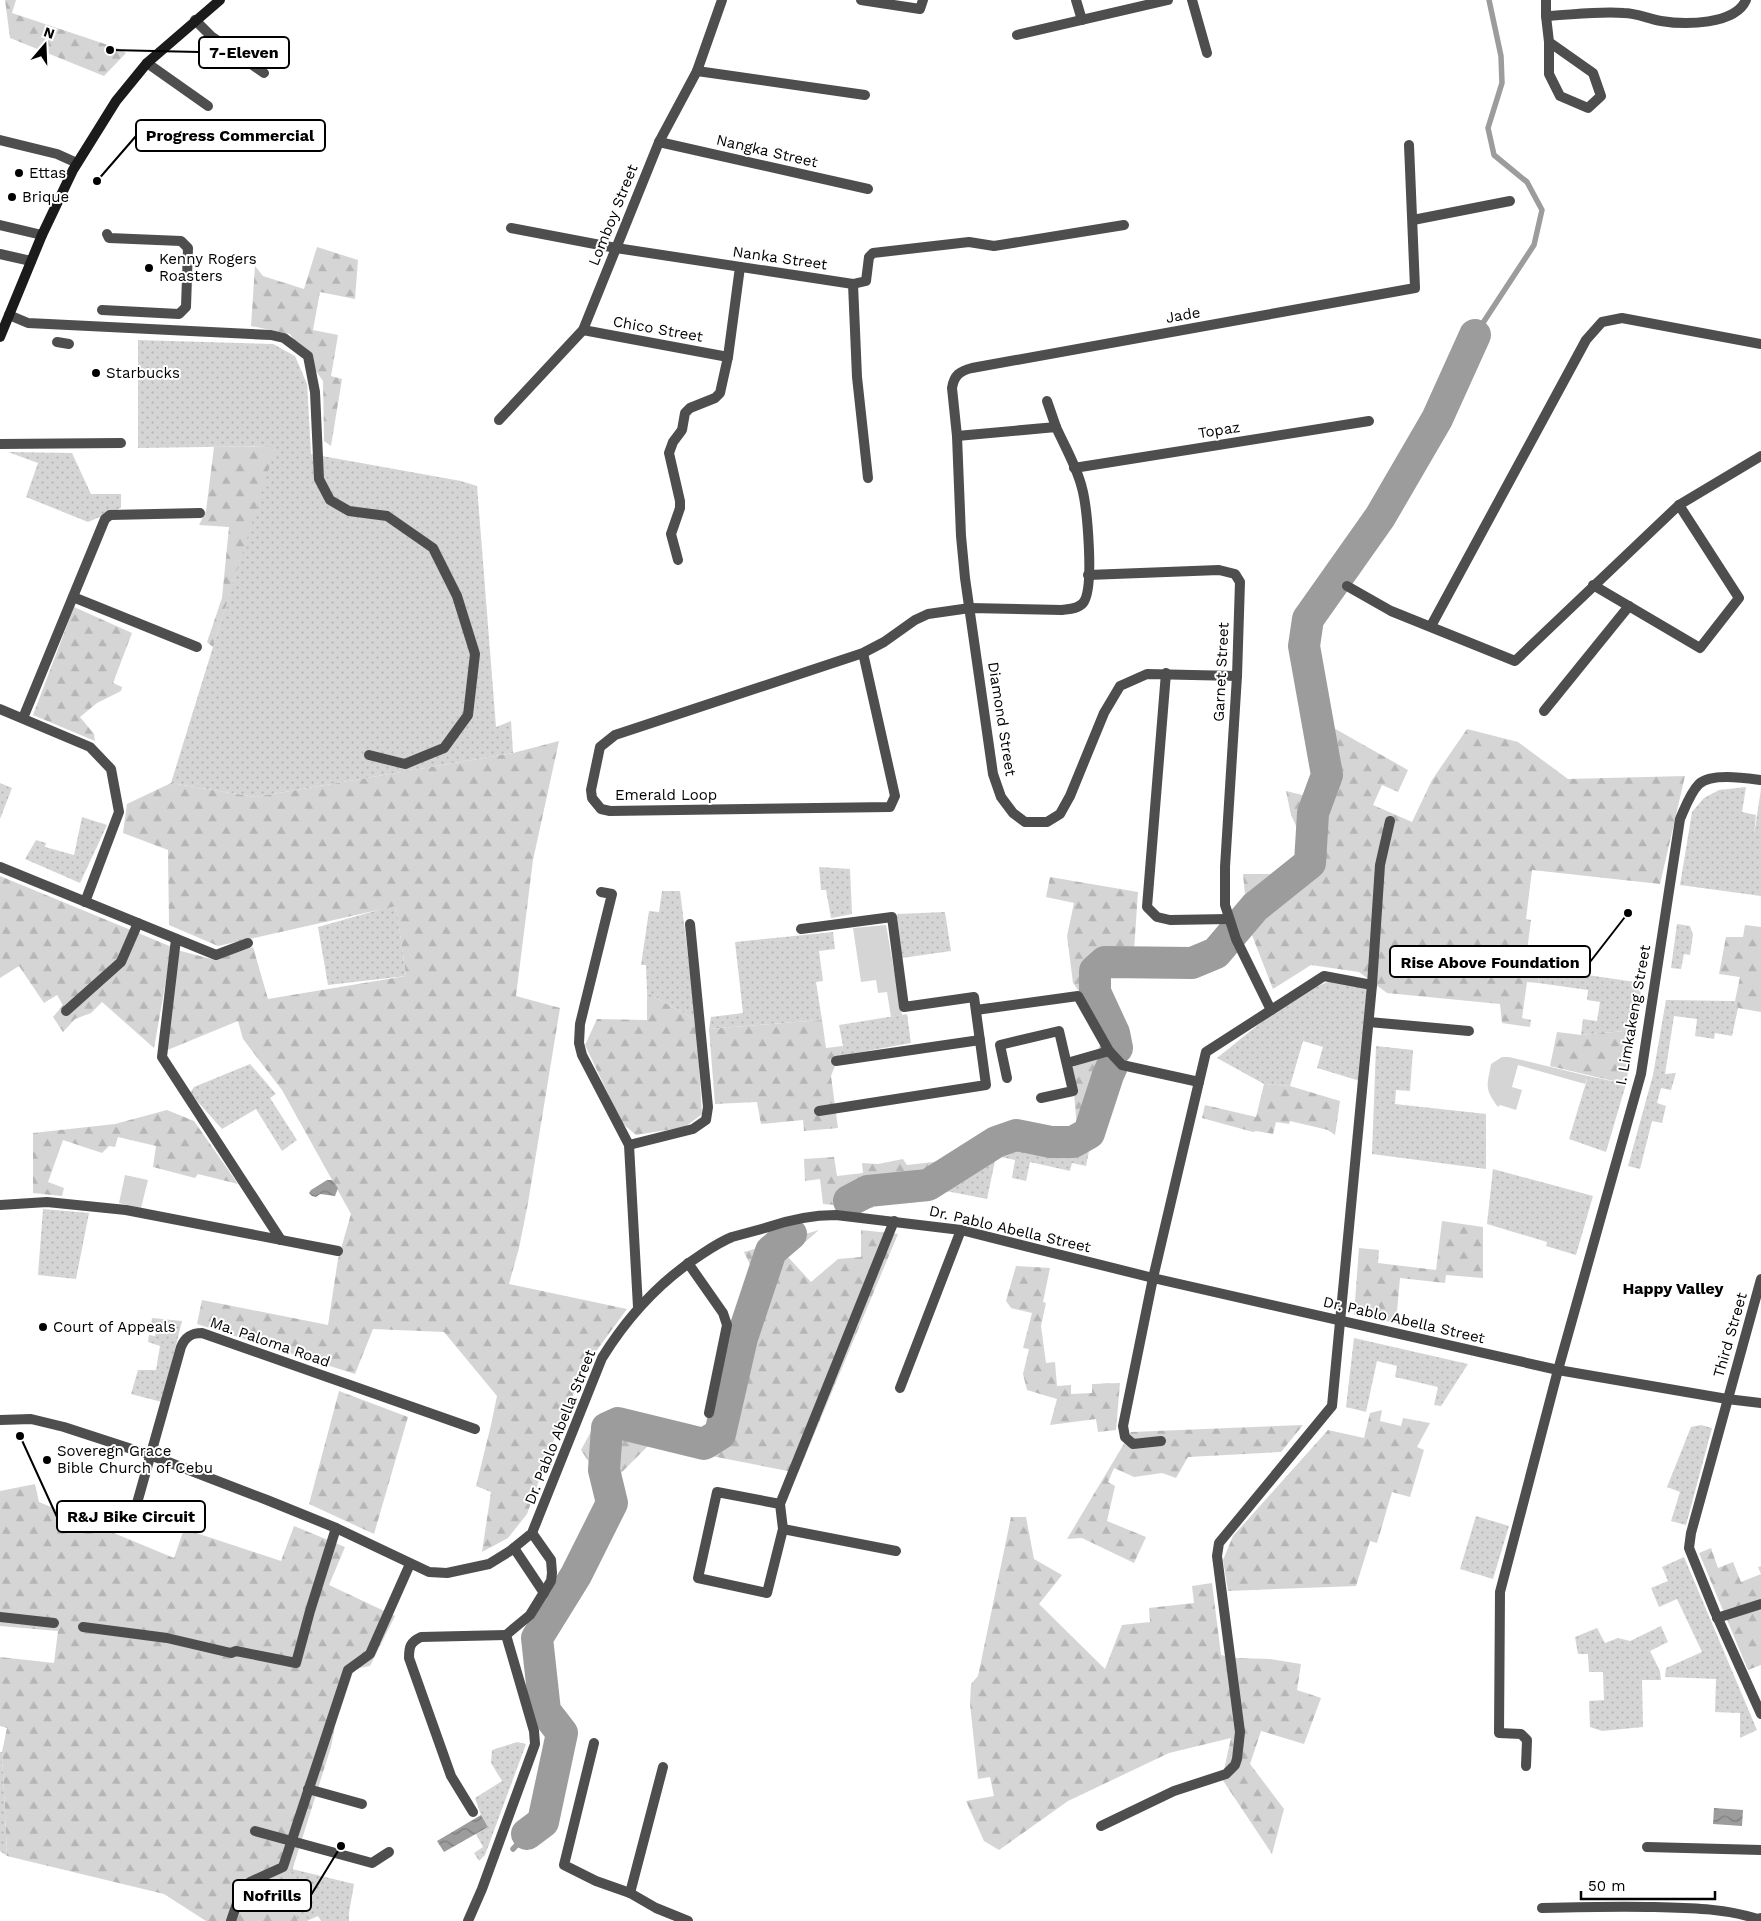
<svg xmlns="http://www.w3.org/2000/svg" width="1761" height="1921" viewBox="0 0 1761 1921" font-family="'Work Sans',sans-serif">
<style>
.grass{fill:url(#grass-dots)}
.forest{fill:url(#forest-firs)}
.garden{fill:#d5d5d5}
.water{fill:url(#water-waves)}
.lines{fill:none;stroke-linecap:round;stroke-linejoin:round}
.stream{stroke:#9c9c9c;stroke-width:5.5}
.river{stroke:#9c9c9c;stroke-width:32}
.service{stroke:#4e4e4e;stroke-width:10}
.minor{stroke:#4e4e4e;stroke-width:10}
.tertiary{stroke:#4e4e4e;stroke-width:10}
.secondary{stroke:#1b1b1b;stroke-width:10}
.poi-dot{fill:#000;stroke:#fff;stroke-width:2}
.labels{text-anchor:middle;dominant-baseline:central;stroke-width:4;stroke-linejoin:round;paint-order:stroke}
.street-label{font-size:15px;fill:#000;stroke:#fff}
.poi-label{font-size:15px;fill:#000;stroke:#fff;text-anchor:start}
.neighbourhood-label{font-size:16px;font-weight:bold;fill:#000;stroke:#fff}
.leader{fill:none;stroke:#000;stroke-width:2}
.callout-dot{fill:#000;stroke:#fff;stroke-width:2}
.callout{fill:#fff;stroke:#000;stroke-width:2}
.callout-label{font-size:16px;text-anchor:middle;font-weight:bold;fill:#000}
</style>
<defs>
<pattern id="grass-dots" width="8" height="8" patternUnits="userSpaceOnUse" patternTransform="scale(1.25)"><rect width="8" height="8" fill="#d5d5d5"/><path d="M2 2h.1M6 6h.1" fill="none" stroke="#b5b5b5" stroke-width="1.8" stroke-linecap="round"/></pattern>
<pattern id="forest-firs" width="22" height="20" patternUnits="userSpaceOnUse" patternTransform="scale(1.25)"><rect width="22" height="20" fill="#d5d5d5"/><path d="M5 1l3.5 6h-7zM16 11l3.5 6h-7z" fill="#b5b5b5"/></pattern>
<pattern id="water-waves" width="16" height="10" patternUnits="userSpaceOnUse" patternTransform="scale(1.25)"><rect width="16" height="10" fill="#9c9c9c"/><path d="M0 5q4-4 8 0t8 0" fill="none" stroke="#7d7d7d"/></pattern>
</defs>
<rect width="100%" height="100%" fill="#fff"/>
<g class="grass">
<polygon points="138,340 273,344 295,356 307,384 311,454 461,481 477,486 496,727 511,721 513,753 255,797 171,783 275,446 138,448"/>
<polygon points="8,452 72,453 91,494 121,494 121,508 88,522 26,497 38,463"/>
<polygon points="0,783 12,788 0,819"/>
<polygon points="1746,787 1742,812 1756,815 1754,835 1761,789 1761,896 1680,885 1692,812 1704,798 1719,790"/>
<polygon points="82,817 107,825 80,883 25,859 36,840 46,843 45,847 74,855"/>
<polygon points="819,867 850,869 852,914 831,918 826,890 821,890"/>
<polygon points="662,891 680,891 696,1020 647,993 646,965 641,965 649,911 659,912"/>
<polygon points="396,905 406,976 328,985 318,927"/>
<polygon points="945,912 951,951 902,958 897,914"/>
<polygon points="1677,924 1690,926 1693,935 1690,955 1684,954 1681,969 1671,968"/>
<polygon points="833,932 835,949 819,951 823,981 816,982 822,1020 709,1029 711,1017 743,1013 735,942"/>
<polygon points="1540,968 1642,983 1635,1030 1581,1035 1583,1019 1597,1021 1600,1002 1587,1000 1588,990 1538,983"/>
<path d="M 1331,981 L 1368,988 L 1360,1081 L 1317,1068 L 1323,1047 L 1303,1041 L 1290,1086 L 1264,1084 L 1217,1058 C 1249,1033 1293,992 1331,981 Z"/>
<polygon points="1666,1000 1735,1001 1738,1008 1732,1036 1715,1033 1714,1039 1695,1036 1697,1019 1674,1016 1665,1074 1676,1073 1671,1090 1661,1088 1657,1103 1666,1106 1662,1123 1652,1121 1640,1169 1628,1166 1653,1075"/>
<polygon points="907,1014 911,1043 839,1056 843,1046 839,1025"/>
<polygon points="1376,1046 1413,1050 1410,1091 1396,1090 1395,1104 1486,1114 1486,1169 1372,1154"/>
<polygon points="250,1064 276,1094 270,1098 297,1140 282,1151 256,1109 222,1129 190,1093 194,1087"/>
<polygon points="1588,1076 1626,1084 1606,1152 1569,1139"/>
<polygon points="1022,1143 1076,1149 1090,1146 1086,1166 1072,1163 1070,1171 1030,1162 1026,1181 1012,1178 1015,1160 996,1156 987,1199 941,1190 1005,1144"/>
<polygon points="1493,1169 1593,1196 1576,1255 1546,1246 1547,1242 1487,1224"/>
<polygon points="43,1209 89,1213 76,1279 38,1275"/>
<polygon points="152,1318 182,1321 162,1402 131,1394 138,1370 156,1370 160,1346 148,1342 149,1335 155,1336 157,1326 151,1324"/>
<polygon points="1354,1338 1468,1364 1441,1406 1434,1405 1438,1387 1395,1377 1397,1366 1377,1361 1366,1412 1346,1407"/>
<polygon points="1701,1425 1712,1428 1686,1525 1671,1521 1680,1492 1667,1487 1691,1427"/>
<polygon points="1476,1516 1509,1526 1493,1579 1460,1569"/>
<polygon points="1684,1557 1757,1730 1740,1738 1740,1713 1715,1712 1716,1679 1665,1677 1666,1668 1702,1652 1677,1599 1659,1607 1651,1588 1668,1581 1662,1567"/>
<polygon points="1661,1626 1668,1642 1650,1651 1660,1671 1661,1680 1642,1680 1643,1727 1602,1731 1590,1727 1589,1701 1604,1700 1603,1672 1589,1672 1588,1654 1578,1654 1575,1637 1597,1628 1605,1643 1618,1638 1630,1641"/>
<polygon points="517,1742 526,1744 485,1855 479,1861 474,1853 483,1847 476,1834 488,1827 481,1815 475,1798 502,1781 491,1763 492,1750"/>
<polygon points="0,1752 2,1752 7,1856 0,1851"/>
<polygon points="292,1869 354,1884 349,1913 349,1921 321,1921 318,1916 307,1921 298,1921 285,1893"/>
</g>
<g class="forest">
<polygon points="5,0 16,0 12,13 120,49 126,53 104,76 10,38"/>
<polygon points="317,247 358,260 355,299 320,292 313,330 338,335 331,376 342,379 331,446 324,441 323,381 290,334 251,326 255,266 263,276 304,289"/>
<polygon points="276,446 213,647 207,642 222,598 229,527 199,525 206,511 214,447"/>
<polygon points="74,607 132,633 113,683 122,687 121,691 97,703 80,717 94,734 95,741 33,715"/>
<polygon points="1323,722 1408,770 1398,792 1382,785 1373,805 1412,822 1432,780 1467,729 1518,742 1568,779 1685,776 1660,884 1532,870 1526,919 1531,920 1527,951 1542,954 1538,983 1527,982 1522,1018 1531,1020 1530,1027 1502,1023 1500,1004 1387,993 1359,972 1311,965 1273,989 1248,925 1243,874 1289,874 1312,861 1291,815 1286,791 1322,800 1330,781"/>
<polygon points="559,741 533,860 516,996 560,1008 528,1203 519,1248 509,1284 627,1309 586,1365 554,1439 527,1514 508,1538 482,1552 491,1492 476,1486 491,1425 497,1396 444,1332 373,1329 355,1374 197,1324 202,1300 328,1325 338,1259 351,1214 282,1090 243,1039 238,1021 165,1051 177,950 215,960 253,947 268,999 406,976 396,906 218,946 169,925 168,850 123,833 127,804 171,783 255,797 513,753"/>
<polygon points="0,876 172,947 154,1048 102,1002 91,1013 75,1019 63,1032 53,1017 63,1005 57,995 44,1003 19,966 0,978"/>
<polygon points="1050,877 1138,892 1133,965 1107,969 1107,988 1130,1043 1116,1071 1111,1096 1104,1095 1090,1146 1076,1149 1022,1143 1005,1144 926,1199 876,1192 873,1208 823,1204 820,1179 805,1181 804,1159 834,1157 837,1176 863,1173 862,1163 878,1164 903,1159 907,1165 960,1159 992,1138 1077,1129 1072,1068 1098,1049 1107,1032 1073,983 1067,936 1074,903 1046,897"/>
<polygon points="1745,925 1761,927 1761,1012 1738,1008 1735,1001 1740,977 1719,974 1726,937 1743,937"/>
<polygon points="647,993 696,1020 702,1114 685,1127 636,1135 622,1123 585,1045 597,1019 647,1020"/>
<polygon points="822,1020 826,1048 843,1046 831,1076 838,1128 804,1131 803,1120 761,1124 757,1102 715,1104 709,1029"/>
<polygon points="1635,1030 1626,1084 1550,1066 1557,1032 1581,1035"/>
<polygon points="1264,1084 1290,1086 1340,1101 1335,1135 1328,1130 1290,1121 1289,1124 1276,1122 1273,1134 1256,1131 1253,1132 1202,1118 1205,1105 1256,1117"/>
<polygon points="167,1110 194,1121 238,1184 198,1174 195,1178 153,1167 156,1146 118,1137 115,1147 109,1146 102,1153 63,1140 48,1182 64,1188 62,1196 33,1193 33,1133 115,1124"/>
<polygon points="1442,1221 1483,1227 1483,1278 1446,1275 1445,1283 1400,1278 1396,1323 1354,1315 1359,1248 1379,1250 1378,1263 1436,1270"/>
<polygon points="819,1230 788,1257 811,1282 838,1259 861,1257 861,1230 898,1234 798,1473 650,1444 606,1488 581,1450 601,1413 690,1432 716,1423 749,1309 749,1287 758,1281 744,1252"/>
<polygon points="1016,1266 1050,1268 1043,1302 1046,1303 1041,1326 1046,1363 1055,1362 1057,1386 1071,1385 1071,1394 1092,1393 1092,1384 1120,1383 1116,1430 1098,1432 1096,1419 1050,1425 1057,1399 1027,1390 1023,1374 1029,1349 1023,1348 1032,1313 1011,1308 1006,1301"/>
<polygon points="339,1391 408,1417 374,1534 309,1504"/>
<polygon points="1382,1410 1380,1421 1401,1426 1403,1418 1430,1423 1417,1447 1424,1450 1410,1497 1392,1492 1377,1543 1370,1541 1356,1586 1228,1591 1223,1560 1233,1536 1328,1430 1364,1438 1370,1413"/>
<polygon points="1303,1425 1281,1452 1188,1457 1176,1478 1162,1473 1134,1477 1114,1468 1108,1482 1115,1486 1107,1521 1146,1537 1134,1563 1082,1538 1067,1539 1131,1432"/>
<polygon points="35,1484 39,1502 174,1558 184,1529 281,1561 294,1526 345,1547 329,1585 395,1616 370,1666 354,1669 335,1726 331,1747 285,1893 298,1921 206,1921 164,1894 7,1856 2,1752 7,1728 0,1726 0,1657 54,1663 58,1631 0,1626 0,1491"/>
<polygon points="1011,1517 1026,1517 1034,1559 1062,1575 1039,1604 1105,1669 1122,1625 1150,1622 1149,1608 1194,1603 1192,1586 1212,1583 1221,1655 1237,1658 1270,1659 1301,1664 1297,1690 1321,1698 1304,1744 1261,1731 1250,1764 1284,1809 1272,1854 1222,1779 1231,1738 1169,1753 1068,1801 999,1850 984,1841 966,1801 994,1796 990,1777 978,1779 970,1704 971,1684 978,1676"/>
<polygon points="1711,1548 1718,1568 1733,1562 1741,1582 1761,1574 1758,1567 1761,1566 1761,1665 1748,1670 1699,1553"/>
</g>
<g class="garden">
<polygon points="886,925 902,1015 891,1017 887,992 878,993 876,980 861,982 853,928"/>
<path d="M 1502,1057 L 1509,1057 L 1588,1076 L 1585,1084 L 1518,1065 L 1512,1087 L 1522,1090 L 1516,1110 L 1500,1105 L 1498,1107 C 1484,1088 1487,1087 1491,1064 Z"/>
<polygon points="125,1175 148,1180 141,1208 119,1203"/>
</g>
<g class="water">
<polygon points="327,1180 332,1180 338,1188 335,1196 320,1194 316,1197 312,1196 309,1193 311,1190"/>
<polygon points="1714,1808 1743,1810 1742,1826 1713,1824"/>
<polygon points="481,1815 488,1827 444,1852 437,1841"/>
</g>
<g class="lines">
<g class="stream">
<polyline points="1475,335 1534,245 1542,210 1527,182 1494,155 1488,128 1502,83 1501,56 1489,0"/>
<polyline points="513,1849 527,1834"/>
</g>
<g class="river">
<polyline points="1117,1048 1114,1033 1095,992 1095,971 1105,962 1192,963 1216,953 1255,907 1310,863 1313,813 1327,775 1304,646 1308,619 1380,517 1437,419 1475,335"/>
<polyline points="849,1201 868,1191 928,1185 996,1142 1016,1135 1051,1142 1073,1142 1089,1133 1108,1075 1112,1066"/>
<polyline points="527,1834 543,1822 562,1733 545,1711 537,1638 576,1575 612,1503 604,1470 607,1428 618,1423 704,1444 720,1434 742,1338 771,1251 791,1234"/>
</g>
<g class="service">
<polyline points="1546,16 1549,42 1549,74 1560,96 1588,108 1601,96 1593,73 1549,42"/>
<polyline points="195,20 211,36 264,73"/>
<polyline points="147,63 208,106"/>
<polyline points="0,140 57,154 77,163"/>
<polyline points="1413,220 1510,201"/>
<polyline points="102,310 179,314 186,307 188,248 181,241 109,238 107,234"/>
<polyline points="9,315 28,323 271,335 284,338 308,356 315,392 319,479 330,500 349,511 387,516 433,548 457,596 475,654 468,715 444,748 405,764 369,755"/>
<polyline points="583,330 728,357"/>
<polyline points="57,342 69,344"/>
<polyline points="1047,401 1056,427"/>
<polyline points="0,444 121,443"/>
<polyline points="601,892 612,894 580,1024 579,1043 582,1055 629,1145"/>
<polyline points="1369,1022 1469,1031"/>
<polyline points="836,1061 980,1040"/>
<polyline points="1067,1063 1109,1051"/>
<polyline points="1007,1078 1000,1045 1059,1031 1073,1091 1041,1098"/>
<polyline points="688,1263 723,1313 727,1325 709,1413"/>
<polyline points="638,1307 629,1145 693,1129 706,1120 708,1107 690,924"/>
<polyline points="780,1504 717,1492 698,1578 767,1593 783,1529 780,1504 894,1221"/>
<polyline points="783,1529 896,1551"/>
<polyline points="514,1548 544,1593"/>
<polyline points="83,1627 167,1638 231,1653 236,1651 296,1663 310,1611 336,1528"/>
<path d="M 473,1812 L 451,1776 L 409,1658 C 409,1647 410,1642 421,1637 L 506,1635"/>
<polyline points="255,1831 372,1863 389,1852"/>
<polyline points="1647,1847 1761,1850"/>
<path d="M 1542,1908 C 1579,1907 1616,1906 1654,1907 C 1690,1908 1723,1908 1758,1919"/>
<polyline points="468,1921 482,1889 535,1744 534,1731 506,1635 530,1615 551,1581 552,1573 551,1560 532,1533"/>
</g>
<g class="minor">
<polyline points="861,0 920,9 923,0"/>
<polyline points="1076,0 1082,20"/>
<polyline points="1192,0 1207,53"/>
<path d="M 1546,0 L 1546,16 C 1571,15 1598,11 1624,13 C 1636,13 1649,19 1661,21 C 1685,25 1735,25 1746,0"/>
<polyline points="1017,35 1168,0"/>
<polyline points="697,71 865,95"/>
<polyline points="659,142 868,189"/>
<polyline points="0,225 42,235"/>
<polyline points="511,228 616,248 853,284 866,281 869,257 873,253 969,242 994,246 1124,225"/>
<polyline points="0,254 31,261"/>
<polyline points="853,284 857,377 868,478"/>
<polyline points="499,420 583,330 659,142 697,71 722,0"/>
<polyline points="1074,468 1369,421"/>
<polyline points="678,560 671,534 680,508 680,501 669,453 673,442 682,430 685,413 690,408 715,398 720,393 728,357 740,267"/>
<polyline points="1088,575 1219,570 1235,574 1240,582 1237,676 1225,867 1225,905 1236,939 1271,1010"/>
<polyline points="1593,585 1700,648 1739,598 1679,505"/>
<polyline points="1347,586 1391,611 1515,661 1679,505 1761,456"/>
<polyline points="73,597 197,647"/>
<polyline points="1431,626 1586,340 1602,322 1622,318 1761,344"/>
<path d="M 863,653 L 895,796 L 890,807 L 610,811 L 601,809 L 592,798 L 591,790 L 600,747 L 615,735 L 863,653 L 884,642 L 915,620 L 928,614 L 970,608 L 1062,610 C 1069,609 1078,609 1083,603 C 1095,589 1087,507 1082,488 C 1077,467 1065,447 1056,427 L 957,436"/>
<polyline points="1166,673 1147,907 1157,917 1170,920 1229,919"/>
<path d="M 1237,676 L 1147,674 L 1120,686 L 1104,713 L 1070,796 L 1060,814 L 1047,822 L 1025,822 L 1013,813 L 1001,797 L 993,774 L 965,578 L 961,536 L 957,436 L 952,388 C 954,375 960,371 972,368 L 1415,288 L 1409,145"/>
<polyline points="0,709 90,747 111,769 119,812 85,902"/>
<polyline points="1544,711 1629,606"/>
<polyline points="23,718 105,519 110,515 200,513"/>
<polyline points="0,867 216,955 248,943"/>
<polyline points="801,929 892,917 904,1007 974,997 986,1085 819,1111"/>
<polyline points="176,939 162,1057 281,1240"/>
<polyline points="976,1010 1078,996 1109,1051 1122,1065 1199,1082"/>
<polyline points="66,1011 121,962 138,923"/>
<polyline points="0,1205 47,1202 126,1210 338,1251"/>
<polyline points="1761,1279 1691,1533 1689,1548 1715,1612 1761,1714"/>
<polyline points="900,1388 961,1230"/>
<polyline points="1161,1441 1133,1444 1125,1437 1123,1426 1153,1278 1206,1052 1324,976 1372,985"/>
<path d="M 130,1528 L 181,1347 C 185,1337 191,1333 202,1333 L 475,1429"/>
<polyline points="0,1617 54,1623"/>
<polyline points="1717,1618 1761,1604"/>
<polyline points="594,1743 564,1865 596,1881 630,1893 656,1908 688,1921"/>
<polyline points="1526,1766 1527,1740 1521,1734 1499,1733 1500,1592 1558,1370"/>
<polyline points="308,1789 362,1804"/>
<polyline points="1101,1826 1174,1791 1226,1774 1235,1765 1237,1759 1240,1732 1217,1556 1219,1543 1332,1406 1372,985 1380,865 1390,821"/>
<polyline points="630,1893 663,1767"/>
<polyline points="231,1921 241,1892 250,1882 283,1867 348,1670 370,1654 410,1564"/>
<polyline points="1753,1921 1761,1918"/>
</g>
<g class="tertiary">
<path d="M 1558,1370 L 1641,1074 L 1680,819 C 1685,808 1690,793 1699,784 C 1711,773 1745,778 1761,780"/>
<path d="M 0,1420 L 31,1419 L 64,1427 L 150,1455 L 267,1500 L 336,1528 L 429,1572 L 447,1573 L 489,1564 L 510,1551 L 532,1533 L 602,1358 C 628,1316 660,1281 702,1254 C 711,1248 722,1241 732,1237 C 743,1234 754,1231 765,1228 C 788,1220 812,1215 836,1215 L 961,1230 L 1153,1278 L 1558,1370 L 1727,1399 L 1761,1403"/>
</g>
<polyline class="secondary" points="0,337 42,235 73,170 116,101 147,63 220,0"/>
</g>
<g class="poi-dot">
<circle cx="19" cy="173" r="5"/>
<circle cx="12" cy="197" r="5"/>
<circle cx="149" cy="268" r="5"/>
<circle cx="96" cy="373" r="5"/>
<circle cx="43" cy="1327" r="5"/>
<circle cx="47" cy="1460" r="5"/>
</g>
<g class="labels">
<g class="street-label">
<text transform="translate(767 151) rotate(13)">Nangka Street</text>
<text transform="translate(613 215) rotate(-68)">Lomboy Street</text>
<text transform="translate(780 258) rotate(8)">Nanka Street</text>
<text transform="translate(1183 315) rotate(-10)">Jade</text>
<text transform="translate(658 329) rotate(10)">Chico Street</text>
<text transform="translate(1219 430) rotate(-9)">Topaz</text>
<text transform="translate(1221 672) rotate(-87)">Garnet Street</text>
<text transform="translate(1002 719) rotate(81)">Diamond Street</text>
<text x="666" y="795">Emerald Loop</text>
<text transform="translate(1633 1015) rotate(-80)">I. Limkakeng Street</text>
<text transform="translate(1010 1229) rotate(13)">Dr. Pablo Abella Street</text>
<text transform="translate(1404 1320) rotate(13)">Dr. Pablo Abella Street</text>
<text transform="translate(1730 1335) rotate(-74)">Third Street</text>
<text transform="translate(270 1342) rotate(19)">Ma. Paloma Road</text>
<text transform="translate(560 1427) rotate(-68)">Dr. Pablo Abella Street</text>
</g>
<g class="poi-label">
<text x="29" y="173">Ettas</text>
<text x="22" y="197">Brique</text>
<text x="159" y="259">Kenny Rogers<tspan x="159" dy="17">Roasters</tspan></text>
<text x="106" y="373">Starbucks</text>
<text x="53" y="1327">Court of Appeals</text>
<text x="57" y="1451">Soveregn Grace<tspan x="57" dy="17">Bible Church of Cebu</tspan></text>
</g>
<g class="neighbourhood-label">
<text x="1673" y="1288">Happy Valley</text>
</g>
</g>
<path class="leader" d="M110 50L199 52M97 181L136 136M1628 913L1590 962M20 1436L57 1517M341 1846L311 1895"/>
<g class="callout-dot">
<circle cx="110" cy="50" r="5"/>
<circle cx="97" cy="181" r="5"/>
<circle cx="1628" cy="913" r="5"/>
<circle cx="20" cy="1436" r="5"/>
<circle cx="341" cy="1846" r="5"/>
</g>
<g class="callout">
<rect x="199" y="37" width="90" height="31" rx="5"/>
<rect x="136" y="120" width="189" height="31" rx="5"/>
<rect x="1390" y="946" width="200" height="31" rx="5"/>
<rect x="57" y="1501" width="148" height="31" rx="5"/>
<rect x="233" y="1880" width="78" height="31" rx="5"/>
</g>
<g class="callout-label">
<text x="244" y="58">7-Eleven</text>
<text x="230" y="141">Progress Commercial</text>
<text x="1490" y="968">Rise Above Foundation</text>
<text x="131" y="1522">R&amp;J Bike Circuit</text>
<text x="272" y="1901">Nofrills</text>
</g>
<g transform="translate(45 45) rotate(19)" stroke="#ffffff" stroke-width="4" paint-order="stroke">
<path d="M0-4L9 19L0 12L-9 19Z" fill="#000000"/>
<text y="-8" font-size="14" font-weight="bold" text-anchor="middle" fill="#000000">N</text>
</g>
<path d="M1581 1891v8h134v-8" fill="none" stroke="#000000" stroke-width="2.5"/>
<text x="1588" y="1891" font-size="15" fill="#000000" stroke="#ffffff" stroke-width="4" paint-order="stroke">50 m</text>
</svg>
